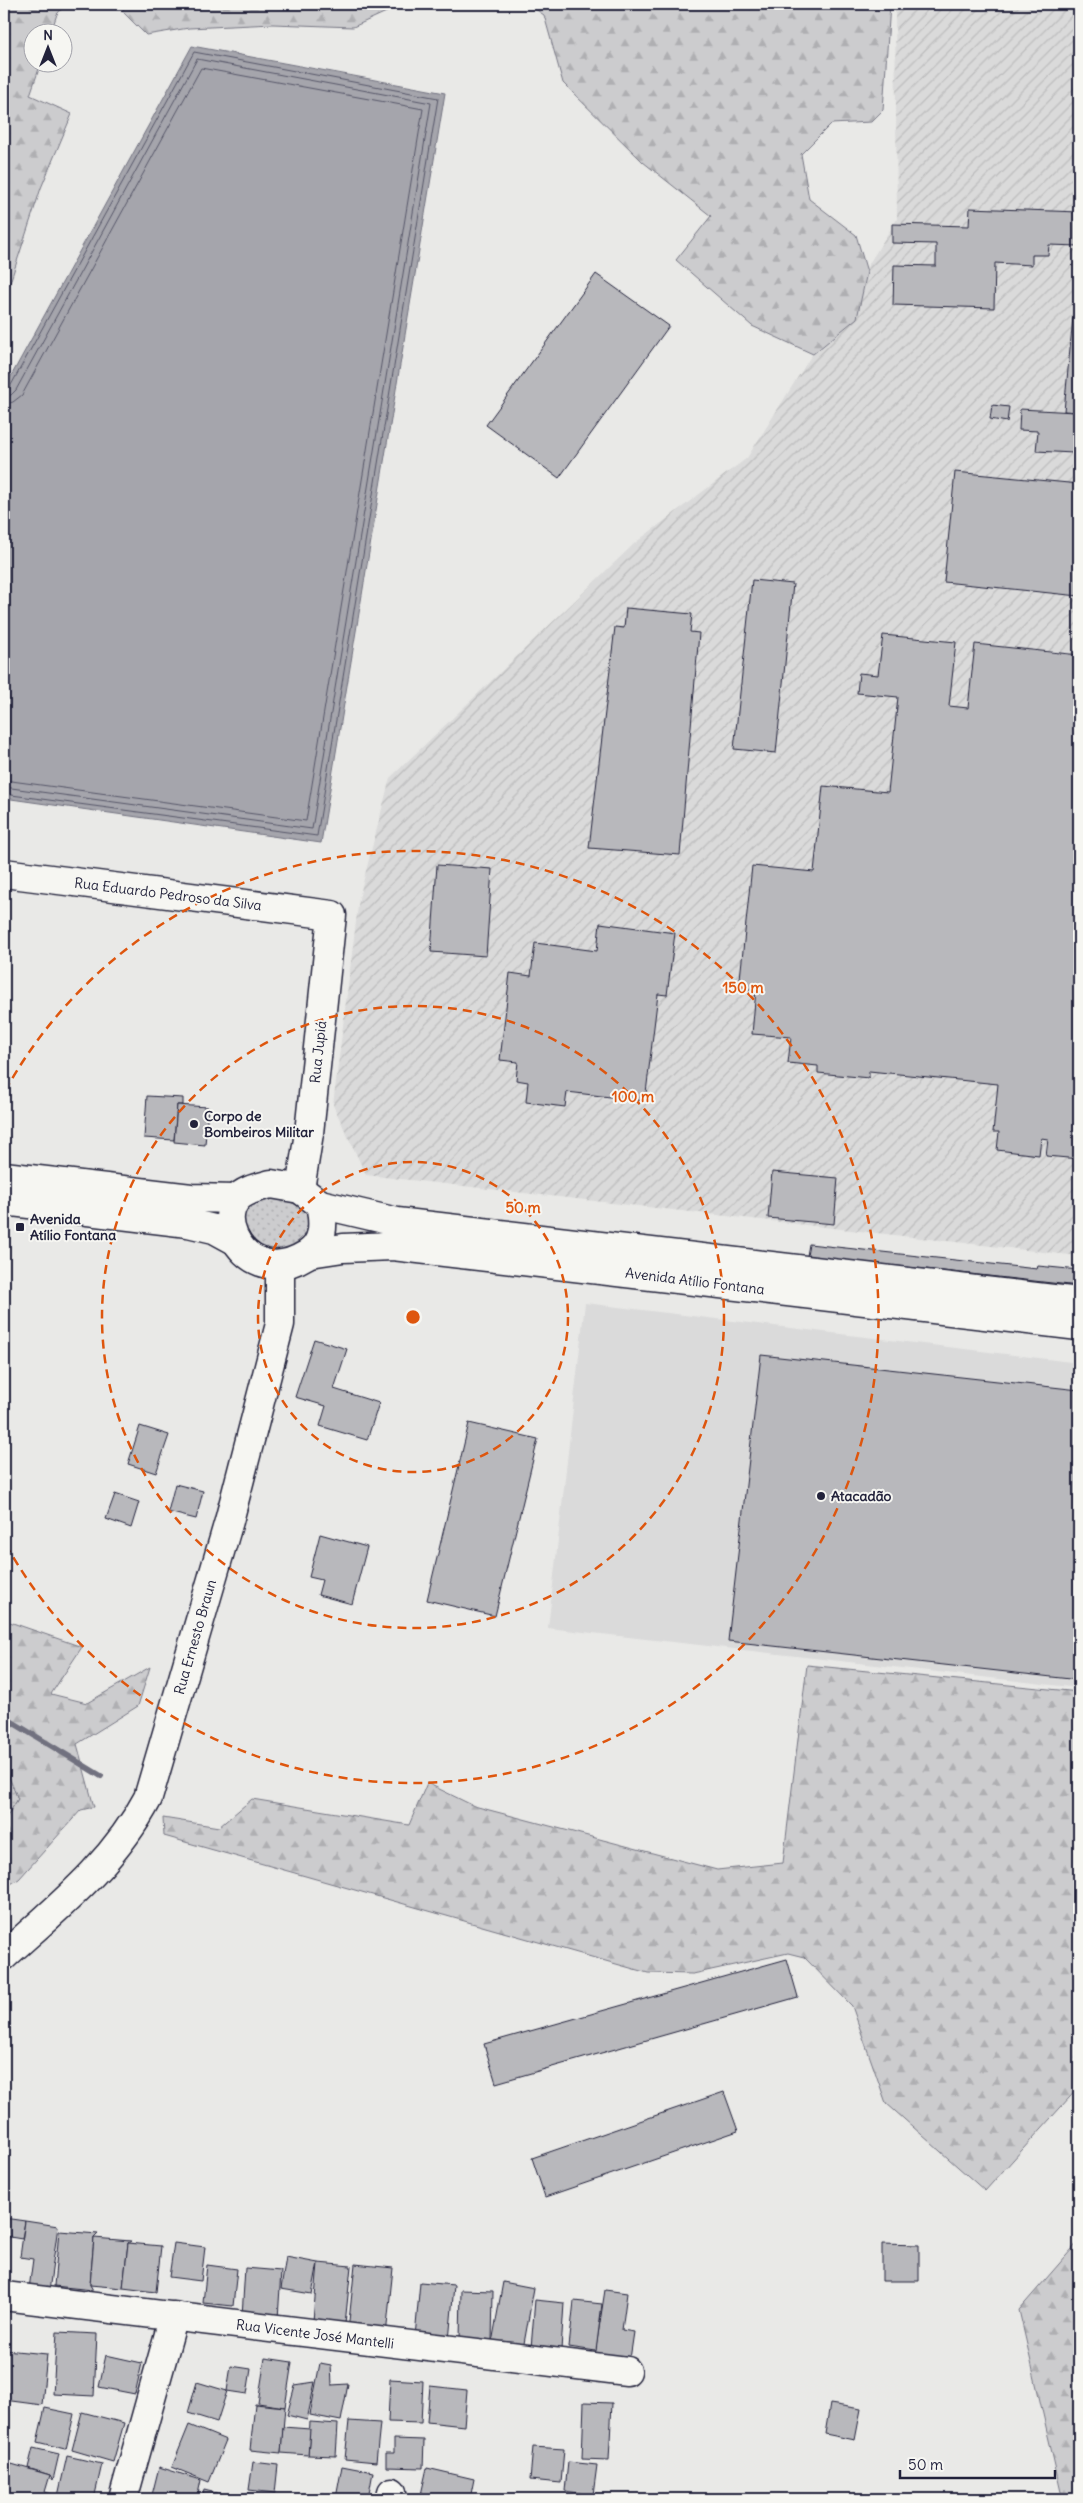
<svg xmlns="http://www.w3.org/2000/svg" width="1083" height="2503" viewBox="0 0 1083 2503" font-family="Delius,sans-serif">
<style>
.built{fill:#dadada}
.industrial{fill:url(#industrial-furrows)}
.grass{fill:url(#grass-dots);stroke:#777784}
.forest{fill:url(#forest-firs);stroke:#777784}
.water{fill:#a5a5ac;stroke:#71717f}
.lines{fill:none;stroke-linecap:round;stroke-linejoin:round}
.shore{stroke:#565668;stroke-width:1}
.stream{stroke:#71717f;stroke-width:6}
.building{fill:#b8b8bc;stroke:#22223b}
.minor-casing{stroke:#22223b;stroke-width:31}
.major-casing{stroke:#22223b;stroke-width:31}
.minor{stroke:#f6f6f2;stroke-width:28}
.major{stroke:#f6f6f2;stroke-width:28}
.ring{fill:none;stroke:#de560e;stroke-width:2.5;stroke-dasharray:9 6}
.poi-dot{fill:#22223b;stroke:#f6f6f2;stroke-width:2}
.labels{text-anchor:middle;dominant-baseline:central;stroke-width:4;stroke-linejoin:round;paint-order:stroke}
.street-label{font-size:14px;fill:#22223b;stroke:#f6f6f2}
.poi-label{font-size:14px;font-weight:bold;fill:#22223b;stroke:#f6f6f2;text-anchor:start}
.centre{fill:#de560e;stroke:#f6f6f2;stroke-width:2.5}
.ring-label{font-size:15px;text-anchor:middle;font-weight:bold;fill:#de560e;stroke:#f6f6f2;stroke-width:4;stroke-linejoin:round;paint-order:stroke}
</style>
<defs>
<pattern id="industrial-furrows" width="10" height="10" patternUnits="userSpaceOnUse" patternTransform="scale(1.25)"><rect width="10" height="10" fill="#dadada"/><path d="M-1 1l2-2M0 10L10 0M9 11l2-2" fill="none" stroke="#bbbbbc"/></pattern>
<pattern id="grass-dots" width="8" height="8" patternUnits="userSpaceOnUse" patternTransform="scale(1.25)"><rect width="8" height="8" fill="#ccccce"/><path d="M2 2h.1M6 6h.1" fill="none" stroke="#afafb2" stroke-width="1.8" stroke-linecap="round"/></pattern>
<pattern id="forest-firs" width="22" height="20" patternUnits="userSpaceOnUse" patternTransform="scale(1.25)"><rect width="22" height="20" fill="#ccccce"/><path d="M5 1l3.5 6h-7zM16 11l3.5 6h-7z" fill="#afafb2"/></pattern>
</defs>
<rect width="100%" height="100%" fill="#e9e9e7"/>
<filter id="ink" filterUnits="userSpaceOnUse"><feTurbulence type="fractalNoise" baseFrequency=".02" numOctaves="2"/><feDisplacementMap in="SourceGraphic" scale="10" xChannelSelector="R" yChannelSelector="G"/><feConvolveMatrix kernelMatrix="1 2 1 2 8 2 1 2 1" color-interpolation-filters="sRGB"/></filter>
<g filter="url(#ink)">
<polygon class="built" points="585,1303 1079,1363 1079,1688 548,1628"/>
<polygon class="industrial" points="895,4 1079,4 1079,1256 366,1175 333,1105 359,898 390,778 635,543 747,458 897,219"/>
<g class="grass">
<path d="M 268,1198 L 281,1198 L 306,1209 C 315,1235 292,1253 267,1248 C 258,1247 252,1241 246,1236 L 242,1214 L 250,1203 Z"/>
<polygon points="4,1765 18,1799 4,1821"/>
</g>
<g class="forest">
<polygon points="4,4 66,4 57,14 51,32 32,32 32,62 41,63 30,95 72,114 41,188 4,301"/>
<polygon points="128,4 404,4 353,27 273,24 189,28 146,35 122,11"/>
<polygon points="528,4 729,4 751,9 768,4 890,4 883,110 871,122 831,124 801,154 809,199 856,235 867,272 857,318 813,354 752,326 676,260 711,216 643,162 563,83 544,15"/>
<polygon points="4,1620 82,1647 51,1694 87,1703 150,1667 138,1706 77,1744 94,1807 81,1810 19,1879 4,1888 4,1821 18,1799 4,1765"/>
<polygon points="807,1665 1079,1692 1079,2087 985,2191 886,2103 852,2006 804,1957 788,1953 693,1974 648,1973 164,1836 163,1818 219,1827 252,1799 409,1825 427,1783 474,1806 717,1870 783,1863"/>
<polygon points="1079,2241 1079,2499 1077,2499 1061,2492 1019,2310"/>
</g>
<polygon class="water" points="192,46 445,93 321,843 4,798 4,389"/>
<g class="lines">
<g class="shore">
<polyline points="4,390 10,387 194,52 438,98 317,836 4,794"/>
<polyline points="4,397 11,395 16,390 197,59 431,103 312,829 4,787"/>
<polyline points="4,404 13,402 22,395 201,68 423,109 306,821 4,780"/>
</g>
<polyline class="stream" points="4,1717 101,1776"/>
</g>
<g class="building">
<polygon points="970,208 1079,212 1079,246 1049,245 1048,255 1032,255 1032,265 995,263 994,308 893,305 894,265 936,266 936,244 892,243 892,224 969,226"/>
<polygon points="596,274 669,326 559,478 486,425"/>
<polygon points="1073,317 1079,318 1079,412 1064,411"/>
<polygon points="992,405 1009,407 1007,422 990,419"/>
<polygon points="1020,409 1075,412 1073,453 1036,451 1038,431 1019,430"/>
<polygon points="955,472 1079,484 1079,596 944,582"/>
<polygon points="752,580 793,584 776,753 734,749"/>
<polygon points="626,608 692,614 690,632 699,633 680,855 589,848 615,627 624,628"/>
<polygon points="883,635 956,642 949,706 968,708 975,644 1079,655 1079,1159 1046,1156 1048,1139 1041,1138 1039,1155 997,1150 999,1132 993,1132 998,1084 869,1071 869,1078 818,1073 818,1066 788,1063 791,1037 752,1034 756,990 739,988 752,866 814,872 823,786 888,792 898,697 857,693 859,673 878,675"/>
<polygon points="437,865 492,869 486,956 431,952"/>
<polygon points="600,923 675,933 667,995 658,994 645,1101 567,1092 565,1107 526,1102 528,1082 516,1080 518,1062 500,1060 510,973 531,976 535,943 597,951"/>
<polygon points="147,1096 183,1098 183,1105 177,1105 174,1140 144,1138"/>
<polygon points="177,1105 208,1107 205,1145 174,1142"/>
<polygon points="772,1172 838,1178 834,1224 768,1218"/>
<polygon points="809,1244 1037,1269 1038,1266 1079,1270 1079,1286 807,1256"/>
<polygon points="314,1339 347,1349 334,1389 379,1403 367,1440 320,1426 326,1406 295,1397"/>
<polygon points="761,1355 1079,1390 1079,1680 728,1641"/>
<polygon points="469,1423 538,1439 495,1616 427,1600"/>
<polygon points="140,1426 169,1435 156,1473 128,1464"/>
<polygon points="175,1484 203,1491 196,1519 168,1512"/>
<polygon points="115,1494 139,1502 131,1528 106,1519"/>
<polygon points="320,1534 367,1547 352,1604 318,1595 322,1580 309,1577"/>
<polygon points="787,1959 798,1997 496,2083 484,2044"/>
<polygon points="724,2092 738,2131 545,2197 532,2158"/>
<polygon points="4,2218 25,2221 22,2239 4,2236"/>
<polygon points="25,2221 58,2226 49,2291 29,2289 33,2259 20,2257"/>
<polygon points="59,2231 98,2234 94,2238 90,2285 93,2290 54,2286"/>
<polygon points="94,2238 131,2241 128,2243 123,2288 90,2285"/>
<polygon points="128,2243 161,2246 156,2292 123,2288"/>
<polygon points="174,2243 205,2247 201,2281 169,2277"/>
<polygon points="882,2244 919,2245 919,2281 882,2281"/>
<polygon points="286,2257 318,2263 312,2294 281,2289"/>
<polygon points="318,2263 351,2266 345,2324 313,2321"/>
<polygon points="355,2264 393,2268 386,2335 348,2331"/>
<polygon points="207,2265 237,2269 233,2306 203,2303"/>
<polygon points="245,2268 281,2271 278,2319 242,2316"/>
<polygon points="420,2282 454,2285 449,2341 415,2337"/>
<polygon points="503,2282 534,2288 523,2349 492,2343"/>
<polygon points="461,2290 493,2291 492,2341 460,2340"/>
<polygon points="605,2290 627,2293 622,2330 634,2332 630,2359 595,2354"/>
<polygon points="535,2300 564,2303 561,2350 531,2348"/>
<polygon points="574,2301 602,2304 596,2351 569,2347"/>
<polygon points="57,2332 97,2334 94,2396 53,2394"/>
<polygon points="5,2350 47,2354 42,2405 4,2400"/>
<polygon points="106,2355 142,2363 135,2394 99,2387"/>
<polygon points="265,2358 292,2362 285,2407 258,2403"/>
<polygon points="320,2363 331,2365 332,2385 348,2384 341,2421 310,2415"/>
<polygon points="231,2366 251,2369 247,2394 227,2391"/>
<polygon points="390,2379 423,2381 421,2423 388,2422"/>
<polygon points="197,2382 227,2391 217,2422 188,2413"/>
<polygon points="315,2382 307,2420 287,2415 295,2385"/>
<polygon points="430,2386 467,2390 464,2426 427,2422"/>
<polygon points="584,2402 612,2403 609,2460 582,2459"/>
<polygon points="255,2404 285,2407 281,2453 250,2450"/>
<polygon points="830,2404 861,2409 855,2440 825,2434"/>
<polygon points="45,2408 74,2414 66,2449 37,2442"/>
<polygon points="82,2412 124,2423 113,2462 72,2450"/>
<polygon points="349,2421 380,2423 376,2462 345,2459"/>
<polygon points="310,2422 338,2424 336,2456 308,2455"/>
<polygon points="189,2425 226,2440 209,2482 172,2467"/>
<polygon points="283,2427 310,2429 308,2455 281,2453"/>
<polygon points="394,2439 424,2440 423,2468 386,2467 386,2453 394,2453"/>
<polygon points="533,2447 564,2449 561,2483 530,2480"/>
<polygon points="33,2448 59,2454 53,2480 50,2475 28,2468"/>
<polygon points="67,2456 102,2464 94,2499 75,2499 58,2496"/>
<polygon points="253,2462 278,2465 275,2493 249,2490"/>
<polygon points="568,2462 597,2465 593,2495 565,2491"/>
<polygon points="8,2463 50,2475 45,2492 58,2496 57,2499 4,2499 4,2476"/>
<polygon points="342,2466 373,2472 368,2499 336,2498"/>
<polygon points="159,2467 201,2480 197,2499 151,2499"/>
<polygon points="427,2468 474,2479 470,2499 420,2499"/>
<polygon points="204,2490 229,2496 228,2499 202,2499"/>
<polygon points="246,2493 273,2498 273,2499 245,2499"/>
<polygon points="323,2493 338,2499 320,2499"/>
</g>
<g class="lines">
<defs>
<g id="minor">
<polyline points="4,873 332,915 309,1133 300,1189"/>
<path d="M 4,1956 C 57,1908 114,1863 148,1798 L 229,1521 L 280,1324 L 280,1265"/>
<polyline points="4,2296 627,2371"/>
<polyline points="123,2499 174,2316"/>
<polyline points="390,2499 392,2492"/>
</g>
<g id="major">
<polyline points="4,1176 191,1198 236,1199"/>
<path d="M 271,1184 L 300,1189 L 320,1204 C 324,1223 325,1244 306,1255 C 293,1263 277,1268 261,1262 C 238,1254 220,1222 236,1200 C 243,1190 260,1187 271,1184 Z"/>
<polyline points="4,1201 188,1223 214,1229 236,1241"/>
<polyline points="320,1204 397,1222 1079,1302"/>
<polyline points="310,1253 343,1248 393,1246 1079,1326"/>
</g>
</defs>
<use href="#minor" class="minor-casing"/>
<use href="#major" class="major-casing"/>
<use href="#minor" class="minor"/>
<use href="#major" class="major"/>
</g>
</g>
<g class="ring">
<circle cx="413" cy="1317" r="155"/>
<circle cx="413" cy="1317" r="311"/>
<path d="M5 1091A466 466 0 1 1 5 1543"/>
</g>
<g class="poi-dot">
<circle cx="194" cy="1124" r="5"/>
<rect x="15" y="1222" width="10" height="10" rx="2.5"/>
<circle cx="821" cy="1496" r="5"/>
</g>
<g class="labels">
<g class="street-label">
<text transform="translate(168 894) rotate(7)">Rua Eduardo Pedroso da Silva</text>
<text transform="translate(318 1052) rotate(-84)">Rua Jupiá</text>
<text transform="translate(695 1281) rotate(7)">Avenida Atílio Fontana</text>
<text transform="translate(195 1637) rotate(-74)">Rua Ernesto Braun</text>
<text transform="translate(315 2334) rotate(7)">Rua Vicente José Mantelli</text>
</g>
<g class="poi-label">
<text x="204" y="1116">Corpo de<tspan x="204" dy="16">Bombeiros Militar</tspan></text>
<text x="30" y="1219">Avenida<tspan x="30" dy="16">Atílio Fontana</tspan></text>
<text x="831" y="1496">Atacadão</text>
</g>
</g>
<circle cx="413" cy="1317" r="8" class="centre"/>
<g class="ring-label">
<text x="743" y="993">150 m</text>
<text x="633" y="1102">100 m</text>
<text x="523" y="1213">50 m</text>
</g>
<rect width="1083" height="2503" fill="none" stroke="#f6f6f2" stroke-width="20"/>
<rect x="10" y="10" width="1063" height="2483" fill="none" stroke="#22223b" stroke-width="2" filter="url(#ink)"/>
<g transform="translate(48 48)"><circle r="24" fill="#f6f6f2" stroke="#a1a1a9"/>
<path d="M0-4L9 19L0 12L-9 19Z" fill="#22223b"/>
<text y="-8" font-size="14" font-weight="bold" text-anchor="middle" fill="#22223b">N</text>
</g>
<path d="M900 2470v8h155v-8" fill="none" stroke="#22223b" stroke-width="2.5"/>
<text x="908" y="2470" font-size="15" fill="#22223b" stroke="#f6f6f2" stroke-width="4" paint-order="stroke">50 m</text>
</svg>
